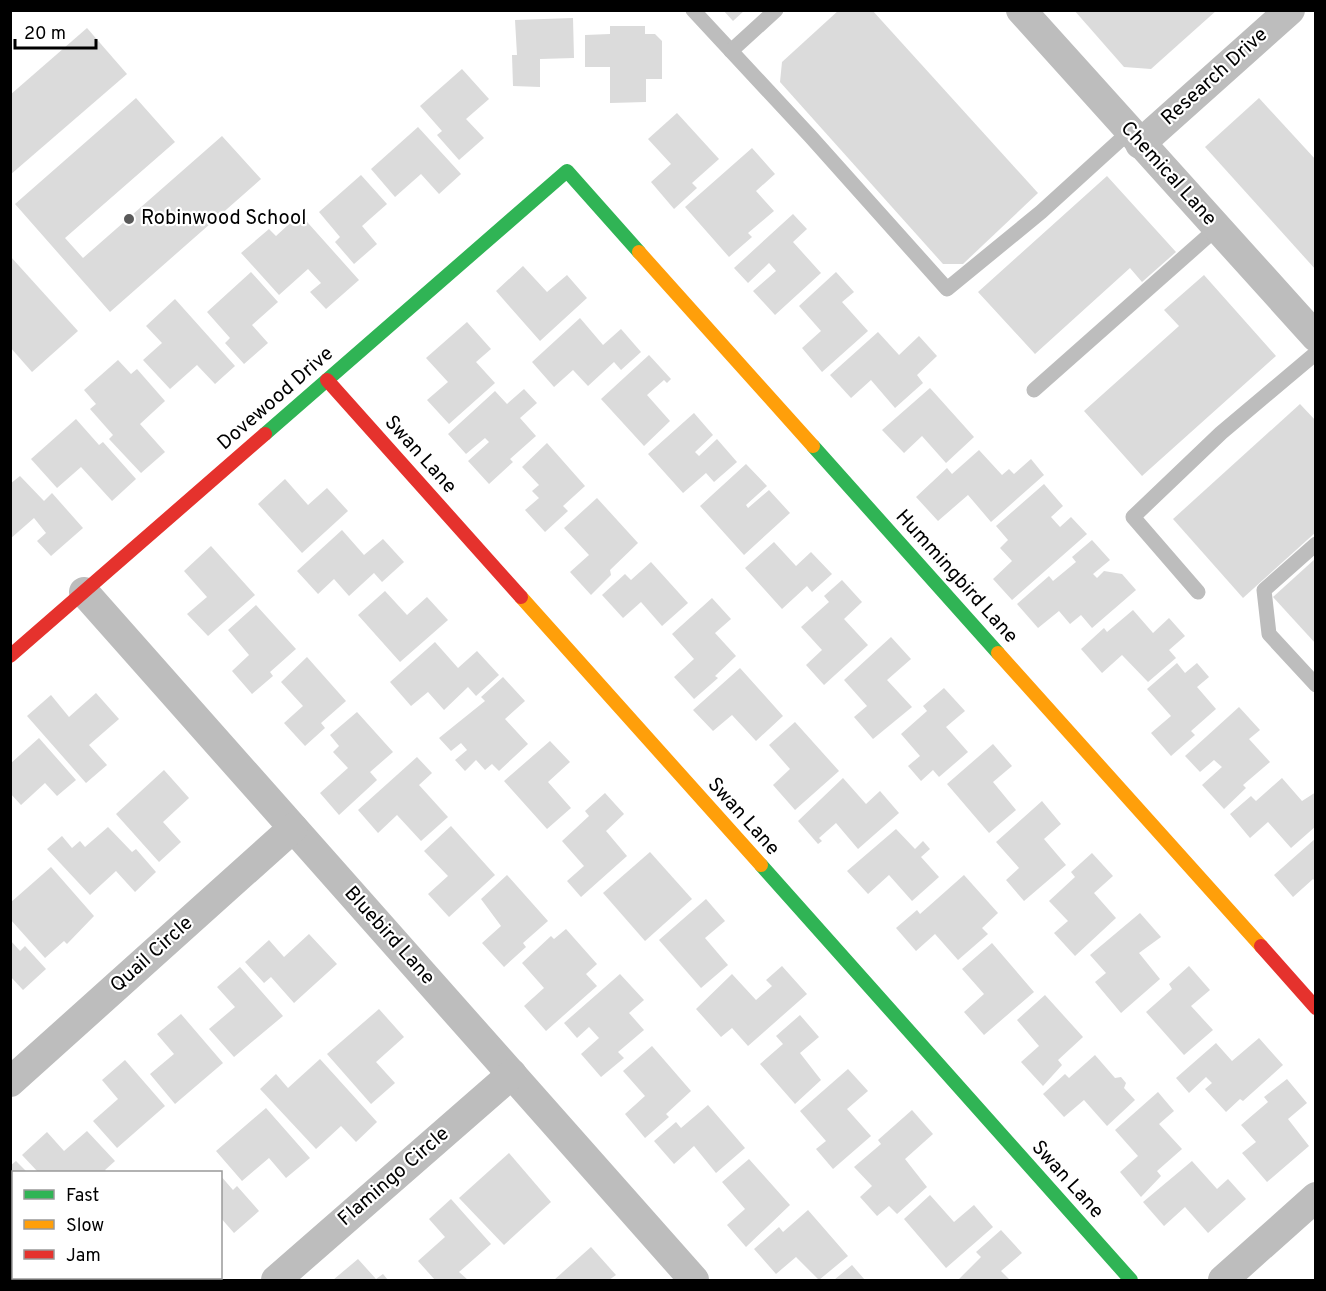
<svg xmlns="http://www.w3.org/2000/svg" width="1326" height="1291" viewBox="0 0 1326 1291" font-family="Overpass,sans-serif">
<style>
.building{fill:#dbdbdb}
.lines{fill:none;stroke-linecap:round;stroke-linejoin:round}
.lane{stroke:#bdbdbd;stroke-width:15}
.street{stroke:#bdbdbd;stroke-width:30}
.fast{stroke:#30b455;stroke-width:14}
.slow{stroke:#ff9f0a;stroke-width:14}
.jam{stroke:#e5322d;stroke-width:14}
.poi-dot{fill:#595959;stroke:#fff;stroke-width:2}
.labels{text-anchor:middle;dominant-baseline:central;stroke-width:4.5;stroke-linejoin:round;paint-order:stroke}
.street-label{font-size:20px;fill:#000;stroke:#fff}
.poi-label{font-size:20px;fill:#000;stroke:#fff;text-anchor:start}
</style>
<rect width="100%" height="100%" fill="#fff"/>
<g class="building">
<polygon points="723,10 745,10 733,21"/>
<polygon points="839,10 872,10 1038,193 963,264 943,264 780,82 782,62"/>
<polygon points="1074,10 1217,10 1151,69 1124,67"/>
<polygon points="573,18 574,58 540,59 540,87 513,86 512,55 517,55 515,20"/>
<polygon points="610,26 645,26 645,34 655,34 662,41 662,79 646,79 646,102 610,103 610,67 585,67 585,35 610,34"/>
<polygon points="87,28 127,74 10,175 10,95"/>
<polygon points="462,69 489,99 466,119 484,138 459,160 437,135 442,131 420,106"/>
<polygon points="136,98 175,142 65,238 83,258 222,136 261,179 110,312 15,204"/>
<polygon points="1259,98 1316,160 1316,270 1205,147"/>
<polygon points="677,113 719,159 692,183 697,188 674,209 651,182 671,164 648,139"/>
<polygon points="418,127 461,174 439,194 421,174 395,197 371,169"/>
<polygon points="752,148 775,174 756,191 774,211 748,233 752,237 729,257 685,207"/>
<polygon points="361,175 387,204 362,226 377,244 354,264 335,242 340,237 319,212"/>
<polygon points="1107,176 1176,252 1142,282 1130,268 1035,354 978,292"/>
<polygon points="300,214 359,280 326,309 310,292 321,283 308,269 279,295 241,253 269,229 276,236"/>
<polygon points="793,214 807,229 793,242 821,273 775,315 753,291 776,271 769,263 748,283 734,268"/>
<polygon points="10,256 78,331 32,372 10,347"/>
<polygon points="523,266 547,292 567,275 587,298 540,341 496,291"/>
<polygon points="251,272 278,302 252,325 268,343 244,364 225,343 230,338 207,312"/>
<polygon points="836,272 854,292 842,302 868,331 822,372 802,348 821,331 799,306"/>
<polygon points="1204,275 1276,356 1142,476 1084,411 1179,326 1164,310"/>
<polygon points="175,299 235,366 215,384 197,365 170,389 143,360 162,343 146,326"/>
<polygon points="580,318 603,345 621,329 641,352 621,370 614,362 588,386 573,370 554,387 532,362"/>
<polygon points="467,322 491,349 476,362 495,383 449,424 427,400 448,382 426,358"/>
<polygon points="878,332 899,355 919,336 937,356 917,375 923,383 895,408 871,380 851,398 830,375"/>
<polygon points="649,355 671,379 667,383 664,380 647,395 670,421 644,446 601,399"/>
<polygon points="118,360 131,374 137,369 165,401 140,424 165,452 141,473 109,439 113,435 90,409 96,404 84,390"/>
<polygon points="930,388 974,437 946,463 922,436 904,453 882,430"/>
<polygon points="524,389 537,403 520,418 536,436 510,459 513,462 489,484 468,461 489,442 485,438 466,454 448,434 495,391 507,404"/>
<polygon points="1300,404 1316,421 1316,532 1243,598 1173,519"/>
<polygon points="694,413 713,435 695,452 699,456 717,439 737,462 714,482 706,473 683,493 648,454"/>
<polygon points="76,419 99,445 103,442 136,479 112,501 81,467 57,488 31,459"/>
<polygon points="547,443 585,486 563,506 568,511 545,532 525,510 539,498 532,491 539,485 522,467"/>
<polygon points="979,450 1002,475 1009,469 1014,474 1031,459 1044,475 991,522 968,495 938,521 916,497 947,468 952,474"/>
<polygon points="746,464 767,486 746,505 748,508 769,490 790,513 744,555 700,506"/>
<polygon points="20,476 44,501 52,493 83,528 51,556 37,541 46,533 34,518 10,539 10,484"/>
<polygon points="285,479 308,505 327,488 348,511 302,553 258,504"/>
<polygon points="1044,484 1063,506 1051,517 1060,527 1071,517 1087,534 1012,600 993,579 1012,561 1000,548 1008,540 996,526"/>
<polygon points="597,498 638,543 610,570 611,575 591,595 570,572 589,555 564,528"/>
<polygon points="342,530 364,555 383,539 404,562 382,582 374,573 349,596 334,579 318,594 297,571"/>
<polygon points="1092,540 1110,560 1093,574 1097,578 1104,571 1122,574 1136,590 1092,628 1081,615 1070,624 1059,611 1038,628 1017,604 1049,576 1053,581 1076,562 1072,557"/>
<polygon points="774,542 796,566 811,552 832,574 812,592 807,586 782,609 745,568"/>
<polygon points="211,546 255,595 208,636 187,614 207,597 184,571"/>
<polygon points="1316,558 1316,644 1273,597"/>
<polygon points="651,562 688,603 662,626 641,602 623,618 602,595 625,574 631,580"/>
<polygon points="842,580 862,602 844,619 868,645 824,685 806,665 822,650 801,627 829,602 824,596"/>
<polygon points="385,591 407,615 427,597 448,620 400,662 358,615"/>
<polygon points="712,598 731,619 715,633 736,656 715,676 718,678 694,699 674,677 694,659 672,634"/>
<polygon points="256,605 296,649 270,672 273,676 252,694 232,671 249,655 228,630"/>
<polygon points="1133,610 1153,633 1169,618 1185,636 1169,650 1176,658 1148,682 1122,655 1102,673 1081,649 1104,628 1107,632"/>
<polygon points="891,637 911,659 887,680 912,707 873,739 854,717 867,706 844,680"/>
<polygon points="435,642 458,668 477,651 499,675 476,696 468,687 444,710 428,692 411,706 390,682"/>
<polygon points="307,657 346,701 321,723 325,728 305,746 284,723 303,706 281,682"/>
<polygon points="1177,663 1185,673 1197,663 1209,677 1197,687 1216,709 1191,731 1195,735 1171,756 1151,733 1171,716 1147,689"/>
<polygon points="740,668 783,716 756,741 732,715 713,731 693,710"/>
<polygon points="503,677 525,701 505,719 528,744 499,771 492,764 485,770 476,760 465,771 455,760 467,750 461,743 451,751 439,738 485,701 481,697"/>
<polygon points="944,688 965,711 946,727 968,752 939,777 933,770 921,781 908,766 920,756 901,734 927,711 923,706"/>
<polygon points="96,693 119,719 89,745 107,765 86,783 27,716 51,695 69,717"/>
<polygon points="1239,707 1260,730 1249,739 1270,762 1243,785 1246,788 1224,809 1202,785 1222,767 1214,760 1200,772 1185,756"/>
<polygon points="357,712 393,752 370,772 377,780 339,815 320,793 348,768 333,752 339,746 330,735"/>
<polygon points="795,722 839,771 795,810 773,785 790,769 769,745"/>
<polygon points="39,738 76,780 57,796 45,783 21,805 10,793 10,764"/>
<polygon points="550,741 570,762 548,782 571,808 547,829 504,781"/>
<polygon points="993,744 1012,766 993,782 1016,810 989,833 947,784"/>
<polygon points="417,757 432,773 419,785 448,817 421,841 397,815 378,833 358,810"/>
<polygon points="164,770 189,798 163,822 181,842 159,862 116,814"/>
<polygon points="843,778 866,804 880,791 899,813 858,849 836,823 819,838 822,841 818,844 798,821"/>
<polygon points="1282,778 1302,801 1316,792 1316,826 1291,848 1268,822 1250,838 1230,814 1251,796 1256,801"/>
<polygon points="605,793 624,814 606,831 627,856 581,897 567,881 584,866 562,841 589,816 585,811"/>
<polygon points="1042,801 1061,824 1044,839 1066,865 1024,901 1006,880 1019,868 996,842"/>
<polygon points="451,826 495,875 449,917 428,894 448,876 424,851"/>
<polygon points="108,827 132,852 136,849 156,872 135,892 116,871 90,895 47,849 62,836 72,848 80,841 85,847"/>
<polygon points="896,829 915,849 923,841 930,849 921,857 939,877 912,901 889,875 868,894 847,871"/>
<polygon points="1316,838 1316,882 1313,879 1293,897 1274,875"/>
<polygon points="650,852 692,899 645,941 603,893"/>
<polygon points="1092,853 1113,876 1094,893 1116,918 1075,956 1054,933 1068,921 1049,901 1075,877 1071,872"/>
<polygon points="51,867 94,916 67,944 64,941 45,958 10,919 10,903"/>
<polygon points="507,875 548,921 523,943 526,947 504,967 482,943 501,926 481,899"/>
<polygon points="964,875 998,913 982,928 988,934 958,960 935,934 916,951 896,928 917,910 920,914"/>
<polygon points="706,899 725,921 705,938 728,965 701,988 659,940"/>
<polygon points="1140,913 1161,937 1139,953 1160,979 1121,1013 1095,982 1106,973 1090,955"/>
<polygon points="566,929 597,964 586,974 597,986 546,1031 524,1006 544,988 522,963 551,936 554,939"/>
<polygon points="309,934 337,964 294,1003 271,977 264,983 245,962 269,940 284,957"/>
<polygon points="10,940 20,951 25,946 46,969 23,990 10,976"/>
<polygon points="992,943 1034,992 984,1035 964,1012 984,994 962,969"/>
<polygon points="782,966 807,994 748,1046 732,1028 721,1037 696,1009 732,974 756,1000 772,986 766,980"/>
<polygon points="1189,966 1210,990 1191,1006 1213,1030 1184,1055 1146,1012 1172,989 1169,984"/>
<polygon points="240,967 283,1016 234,1057 209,1029 235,1007 217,987"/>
<polygon points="620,974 644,1000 629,1013 644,1030 618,1052 624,1058 601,1077 581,1054 599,1038 589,1027 577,1038 564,1023"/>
<polygon points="1045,995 1083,1037 1058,1060 1062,1065 1043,1086 1021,1062 1039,1046 1017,1020"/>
<polygon points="379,1009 404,1037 376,1062 395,1083 371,1104 327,1054"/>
<polygon points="181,1014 223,1063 175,1104 150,1074 174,1054 157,1034"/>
<polygon points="800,1015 819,1037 800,1053 821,1080 795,1104 760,1064 783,1044 776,1036"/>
<polygon points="1259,1038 1283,1065 1243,1101 1240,1099 1226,1112 1205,1089 1212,1083 1206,1077 1189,1093 1176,1078 1216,1043 1232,1061"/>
<polygon points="652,1046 691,1091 666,1114 669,1117 645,1138 625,1114 645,1096 623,1071"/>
<polygon points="1095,1055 1115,1078 1121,1077 1126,1083 1124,1088 1135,1100 1107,1126 1084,1100 1064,1117 1043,1094 1065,1074 1069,1078"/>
<polygon points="320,1059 377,1122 356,1142 341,1126 316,1149 260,1089 276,1074 288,1088"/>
<polygon points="125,1060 165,1106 117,1148 93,1121 118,1099 102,1080"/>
<polygon points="848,1069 868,1091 847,1109 871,1136 833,1169 816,1149 826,1141 800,1111"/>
<polygon points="1287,1079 1307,1103 1288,1119 1309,1146 1267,1182 1242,1153 1256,1142 1241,1125 1268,1102 1264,1097"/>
<polygon points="1158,1092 1174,1111 1159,1124 1182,1149 1157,1171 1161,1176 1141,1197 1120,1172 1138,1156 1115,1130"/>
<polygon points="708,1105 745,1148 716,1173 694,1146 674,1164 654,1141 676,1122 681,1128"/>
<polygon points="266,1108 310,1158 286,1178 269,1158 242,1181 216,1151"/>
<polygon points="912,1110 933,1134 905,1159 927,1187 897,1214 889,1206 877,1216 860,1197 872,1186 854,1167 881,1144 878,1140"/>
<polygon points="87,1131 115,1161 105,1170 107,1172 38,1172 22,1155 47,1132 64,1151"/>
<polygon points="509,1153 551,1202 504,1245 459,1198"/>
<polygon points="749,1159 790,1205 746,1247 727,1225 745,1209 722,1182"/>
<polygon points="16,1161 27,1172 14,1172 14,1246 10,1249 10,1166"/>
<polygon points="1192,1161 1217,1189 1228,1179 1246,1199 1208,1233 1185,1207 1164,1226 1143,1202"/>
<polygon points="220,1175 233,1190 237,1186 259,1211 234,1233 220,1217"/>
<polygon points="930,1195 954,1222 974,1205 993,1227 946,1268 904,1219"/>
<polygon points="451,1199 491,1244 459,1272 468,1280 435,1280 418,1261 445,1237 429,1219"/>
<polygon points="808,1210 848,1256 819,1280 796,1257 776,1274 754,1249 779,1227 783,1232"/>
<polygon points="1001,1230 1022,1253 1001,1271 1010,1280 958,1280 981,1257 976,1252"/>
<polygon points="591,1247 616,1275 609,1280 554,1280"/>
<polygon points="358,1259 376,1279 383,1274 388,1280 333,1280"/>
<polygon points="852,1265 865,1280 834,1280"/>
<polygon points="70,1278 110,1278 112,1280 67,1280"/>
<polygon points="129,1278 169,1278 171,1280 132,1280"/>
</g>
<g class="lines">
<g class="lane">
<polyline points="693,10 811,137 947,289 1041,212 1129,132"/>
<polyline points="731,51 776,10"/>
<polyline points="1034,390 1217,228"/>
<polyline points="1316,544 1264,590 1269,634 1316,685"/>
<polyline points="1198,592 1133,517 1221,433 1316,353"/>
</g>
<g class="street">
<polyline points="1021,10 1316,337"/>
<polyline points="1140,144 1290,10"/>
<polyline points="84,592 694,1280"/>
<polyline points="10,1082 293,828"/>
<polyline points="276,1280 512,1074"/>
<polyline points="1223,1280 1316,1197"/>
</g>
<g class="fast">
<polyline points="265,434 567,171 639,252"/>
<polyline points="813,446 998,653"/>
<polyline points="761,865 1131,1280"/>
</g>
<g class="slow">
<polyline points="639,252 813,446"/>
<polyline points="521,597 761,865"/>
<polyline points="998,653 1261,946"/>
</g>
<g class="jam">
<polyline points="327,380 521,597"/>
<polyline points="10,656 265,434"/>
<polyline points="1261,946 1316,1008"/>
</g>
</g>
<circle class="poi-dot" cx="129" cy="219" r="6"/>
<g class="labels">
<g class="street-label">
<text transform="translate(1215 77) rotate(-42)">Research Drive</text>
<text transform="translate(1168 174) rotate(48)">Chemical Lane</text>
<text transform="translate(276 399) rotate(-41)">Dovewood Drive</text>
<text transform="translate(420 455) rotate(48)">Swan Lane</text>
<text transform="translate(956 577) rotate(48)">Hummingbird Lane</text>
<text transform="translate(743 817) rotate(48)">Swan Lane</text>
<text transform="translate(389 936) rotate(48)">Bluebird Lane</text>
<text transform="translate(152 955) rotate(-42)">Quail Circle</text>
<text transform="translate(394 1177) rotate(-41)">Flamingo Circle</text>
<text transform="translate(1067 1180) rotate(48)">Swan Lane</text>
</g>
<g class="poi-label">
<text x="141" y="219">Robinwood School</text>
</g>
</g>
<rect width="1326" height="1291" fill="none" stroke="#000000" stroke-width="24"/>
<rect x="12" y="1171" width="210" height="108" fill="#ffffff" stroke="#999999" stroke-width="1.5"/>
<rect x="24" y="1190" width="30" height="9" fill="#30b455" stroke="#999999" stroke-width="1.5"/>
<text x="66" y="1201" font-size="18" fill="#000000">Fast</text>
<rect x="24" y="1220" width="30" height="9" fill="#ff9f0a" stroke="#999999" stroke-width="1.5"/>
<text x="66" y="1231" font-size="18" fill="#000000">Slow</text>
<rect x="24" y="1250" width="30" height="9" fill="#e5322d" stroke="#999999" stroke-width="1.5"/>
<text x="66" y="1261" font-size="18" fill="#000000">Jam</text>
<path d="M15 39v9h81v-9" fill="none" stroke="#000000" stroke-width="3"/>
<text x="24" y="39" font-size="18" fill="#000000" stroke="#ffffff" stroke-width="4.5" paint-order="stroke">20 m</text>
</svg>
